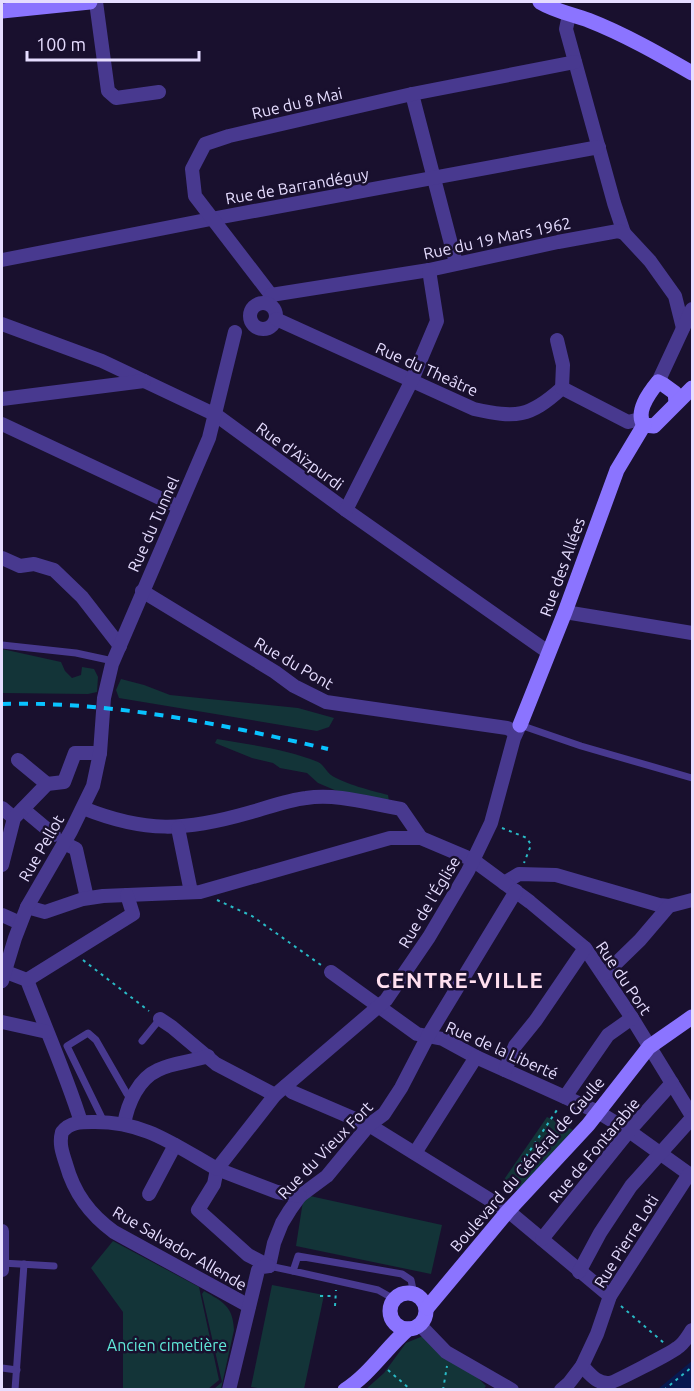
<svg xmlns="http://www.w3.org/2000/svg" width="694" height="1391" viewBox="0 0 694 1391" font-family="Ubuntu,sans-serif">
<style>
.green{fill:#133438}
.water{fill:#08184f}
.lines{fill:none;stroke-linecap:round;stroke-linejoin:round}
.path{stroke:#29bac6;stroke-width:2;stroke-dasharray:3 4.5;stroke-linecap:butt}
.lane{stroke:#48398f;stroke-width:7}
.street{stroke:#48398f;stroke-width:14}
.secondary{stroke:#8b74ff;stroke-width:15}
.rail{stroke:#09c3ff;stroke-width:4;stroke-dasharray:9 8;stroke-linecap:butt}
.labels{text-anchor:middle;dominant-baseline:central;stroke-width:5;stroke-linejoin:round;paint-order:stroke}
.street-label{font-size:16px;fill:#e6ddff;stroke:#19102e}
.park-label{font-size:16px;fill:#60e8d9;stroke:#19102e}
.district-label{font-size:22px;font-weight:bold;letter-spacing:1.5px;fill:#ffdfef;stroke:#19102e}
</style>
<rect width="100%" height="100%" fill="#19102e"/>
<g class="green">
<polygon points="2,649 61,662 65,671 72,678 81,675 82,667 94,669 98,677 97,692 88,694 2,693"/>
<polygon points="121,679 144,685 170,695 298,708 334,718 329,727 317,731 119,698 116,690"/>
<path d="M 217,739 C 251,745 286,749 318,762 C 324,765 326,771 331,775 C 344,784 373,791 388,795 L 389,802 L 337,791 L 318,783 L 307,773 L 280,768 L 273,763 L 252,758 L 215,743 Z"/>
<polygon points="547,1117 573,1130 519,1191 503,1181"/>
<polygon points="310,1196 442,1225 431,1274 296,1246 303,1201"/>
<polygon points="113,1241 199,1287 219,1380 208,1389 123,1389 123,1312 91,1268"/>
<polygon points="272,1285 324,1295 304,1389 265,1389 251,1387"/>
<path d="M 204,1291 C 223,1302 233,1306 234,1330 L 221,1389 L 214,1389 L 222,1382 L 202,1294 Z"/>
<polygon points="423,1336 475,1375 486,1386 483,1390 365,1390 384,1373 406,1343"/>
</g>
<polygon class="water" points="692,1361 692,1389 658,1389"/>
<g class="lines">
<g class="path">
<polyline points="502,828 527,838 531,845 524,863"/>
<polyline points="217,900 252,916 321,965"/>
<polyline points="83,960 149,1011"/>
<polyline points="527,1173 519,1167 559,1107"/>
<polyline points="320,1296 335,1296"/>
<polyline points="335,1306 336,1290"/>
<polyline points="621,1306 664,1343"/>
<polyline points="388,1370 411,1390"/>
<polyline points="443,1390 447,1366"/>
<polyline points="664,1390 692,1367"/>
</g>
<g class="lane">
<polyline points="2,645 76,653 113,661"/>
<polyline points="520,725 581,746 692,778"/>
<polyline points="142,1041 160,1019"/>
<polyline points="104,1122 67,1046 88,1033 96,1040 127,1094 132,1097"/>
<polyline points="2,1263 54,1266"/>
<polyline points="269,1266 293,1271"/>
<polyline points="394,1299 378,1290 293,1271 298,1256 402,1274 411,1280 414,1294"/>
<polyline points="2,1368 17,1370"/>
<polyline points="15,1390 24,1264"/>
</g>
<g class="street">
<polyline points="96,2 108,91 116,98 159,92"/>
<polyline points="569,15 566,29 614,203 624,233"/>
<polyline points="412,94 456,263"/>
<polyline points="2,260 211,219 599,147"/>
<polyline points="271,295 195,196 192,169 205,144 229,136 412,94 575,62"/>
<polyline points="269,302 271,295 429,270 558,242 618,231 624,233 650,261 675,296 683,328"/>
<circle cx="263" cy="316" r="13"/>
<path d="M 276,319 L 474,409 C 516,418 529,418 562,388 L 628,422 L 640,419"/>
<polyline points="2,324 102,361 216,415 346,510 548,652"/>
<polyline points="557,340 563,365 562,388"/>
<polyline points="658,382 692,309"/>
<polyline points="2,399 144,381"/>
<polyline points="2,424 179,507"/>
<polyline points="346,510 412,380 437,321 429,270"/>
<polyline points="2,558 20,566 34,564 54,570 82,597 120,646"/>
<polyline points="142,591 275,672 294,686 326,702 507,728 516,732"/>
<polyline points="565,612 692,633"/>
<polyline points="18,760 47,784"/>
<polyline points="2,808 14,818"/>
<path d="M 83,808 C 145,833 185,831 248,813 C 267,808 287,800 306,798 C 337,793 371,804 401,809 L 421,838"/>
<polyline points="23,809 54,835"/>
<polyline points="178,828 191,892"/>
<polyline points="64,843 76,849 87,898"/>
<polyline points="2,865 14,818 47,784 64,782 75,753 100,753"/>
<polyline points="504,883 519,874 556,875 659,905 669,906"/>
<polyline points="27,907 45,912 83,899 103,896 200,892 390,838 421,838 473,860 530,902 585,948 632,1018 692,1116"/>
<polyline points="2,915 20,923"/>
<path d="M 6,972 L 27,980 C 45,1027 66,1074 81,1122"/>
<polyline points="331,972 417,1034 443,1039 476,1057 598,1112 629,1131 689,1174"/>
<polyline points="604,975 640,940 669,906 692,900"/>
<polyline points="27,980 133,914 127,895"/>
<polyline points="2,981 15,938 27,907 71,831 93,786 100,753 104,698 112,664 209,438 235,332"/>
<polyline points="160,1019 172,1027 216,1064 275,1095"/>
<polyline points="2,1022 47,1032"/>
<polyline points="505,1070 515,1046 536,1020 585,948"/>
<polyline points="286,1086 292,1092 369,1125 508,1211 610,1296"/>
<polyline points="565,1097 608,1035 632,1018"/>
<path d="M 124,1124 C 128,1103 138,1079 158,1070 C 173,1062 192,1062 208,1056"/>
<polyline points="415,1153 476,1057"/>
<polyline points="149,1194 175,1145"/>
<polyline points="2,1231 2,1270"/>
<polyline points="542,1239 629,1131 672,1083"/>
<polyline points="269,1266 274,1243 282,1223 290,1210 300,1196 327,1176 369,1125 384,1114 401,1088 428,1036 516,891"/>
<polyline points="269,1266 248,1255 198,1210 214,1184 217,1169 277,1192 300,1196"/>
<polyline points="579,1272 600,1233 631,1186 692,1118"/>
<path d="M 249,1306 L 114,1232 C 89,1214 74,1193 66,1164 C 62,1152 59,1143 62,1132 C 70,1122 81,1122 92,1122 C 144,1121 173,1144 217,1169 L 275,1095 L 386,1000 L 429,937 L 468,871 L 491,823 L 514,738 L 520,725"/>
<polyline points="420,1325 446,1352 512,1390"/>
<path d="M 582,1366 C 590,1374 597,1384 609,1383 C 613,1383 671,1353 677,1348 C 684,1344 688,1336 692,1330"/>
<polyline points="229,1390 258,1270 262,1267 269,1266"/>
<polyline points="561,1390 569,1383 582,1366 597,1334 610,1296 689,1174"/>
</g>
<g class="secondary">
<path d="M 540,2 C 555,11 571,14 588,20 C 624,34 659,54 692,73"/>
<polyline points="2,11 90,2"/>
<path d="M 644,425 C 635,412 649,393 658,382 L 664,385 L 675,393 L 676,402"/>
<polyline points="644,425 654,426 692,388"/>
<polyline points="520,725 565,612 617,470 644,425"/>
<circle cx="408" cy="1311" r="18"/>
<polyline points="427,1308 508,1211 588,1125 649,1047 692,1017"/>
<path d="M 345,1390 C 370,1374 386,1348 408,1329"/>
</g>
<path class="rail" d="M 2,704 C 112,701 221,724 328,749"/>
</g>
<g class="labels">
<g class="street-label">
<text transform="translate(297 103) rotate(-13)">Rue du 8 Mai</text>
<text transform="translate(297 186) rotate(-10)">Rue de Barrandéguy</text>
<text transform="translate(497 238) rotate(-12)">Rue du 19 Mars 1962</text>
<text transform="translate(427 369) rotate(24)">Rue du Theâtre</text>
<text transform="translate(300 456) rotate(36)">Rue d'Aïzpurdi</text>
<text transform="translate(153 524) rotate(-66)">Rue du Tunnel</text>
<text transform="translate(562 567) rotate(-70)">Rue des Allées</text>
<text transform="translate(294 663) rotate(30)">Rue du Pont</text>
<text transform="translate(41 848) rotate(-60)">Rue Pellot</text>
<text transform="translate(429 902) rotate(-59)">Rue de l'Église</text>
<text transform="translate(624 978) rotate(56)">Rue du Port</text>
<text transform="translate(502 1050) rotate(24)">Rue de la Liberté</text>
<text transform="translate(325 1150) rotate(-46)">Rue du Vieux Fort</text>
<text transform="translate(594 1150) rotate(-50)">Rue de Fontarabie</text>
<text transform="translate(527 1164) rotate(-49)">Boulevard du Général de Gaulle</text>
<text transform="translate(626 1241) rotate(-58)">Rue Pierre Loti</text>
<text transform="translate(180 1248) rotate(30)">Rue Salvador Allende</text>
</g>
<g class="park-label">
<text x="167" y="1345">Ancien cimetière</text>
</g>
<g class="district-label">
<text x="460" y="979">CENTRE-VILLE</text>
</g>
</g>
<rect width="694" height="1391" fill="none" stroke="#e6ddff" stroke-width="6"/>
<path d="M27 51v9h172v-9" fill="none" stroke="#e6ddff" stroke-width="3"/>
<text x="36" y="51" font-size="18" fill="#e6ddff" stroke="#19102e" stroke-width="4.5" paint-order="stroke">100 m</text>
</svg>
